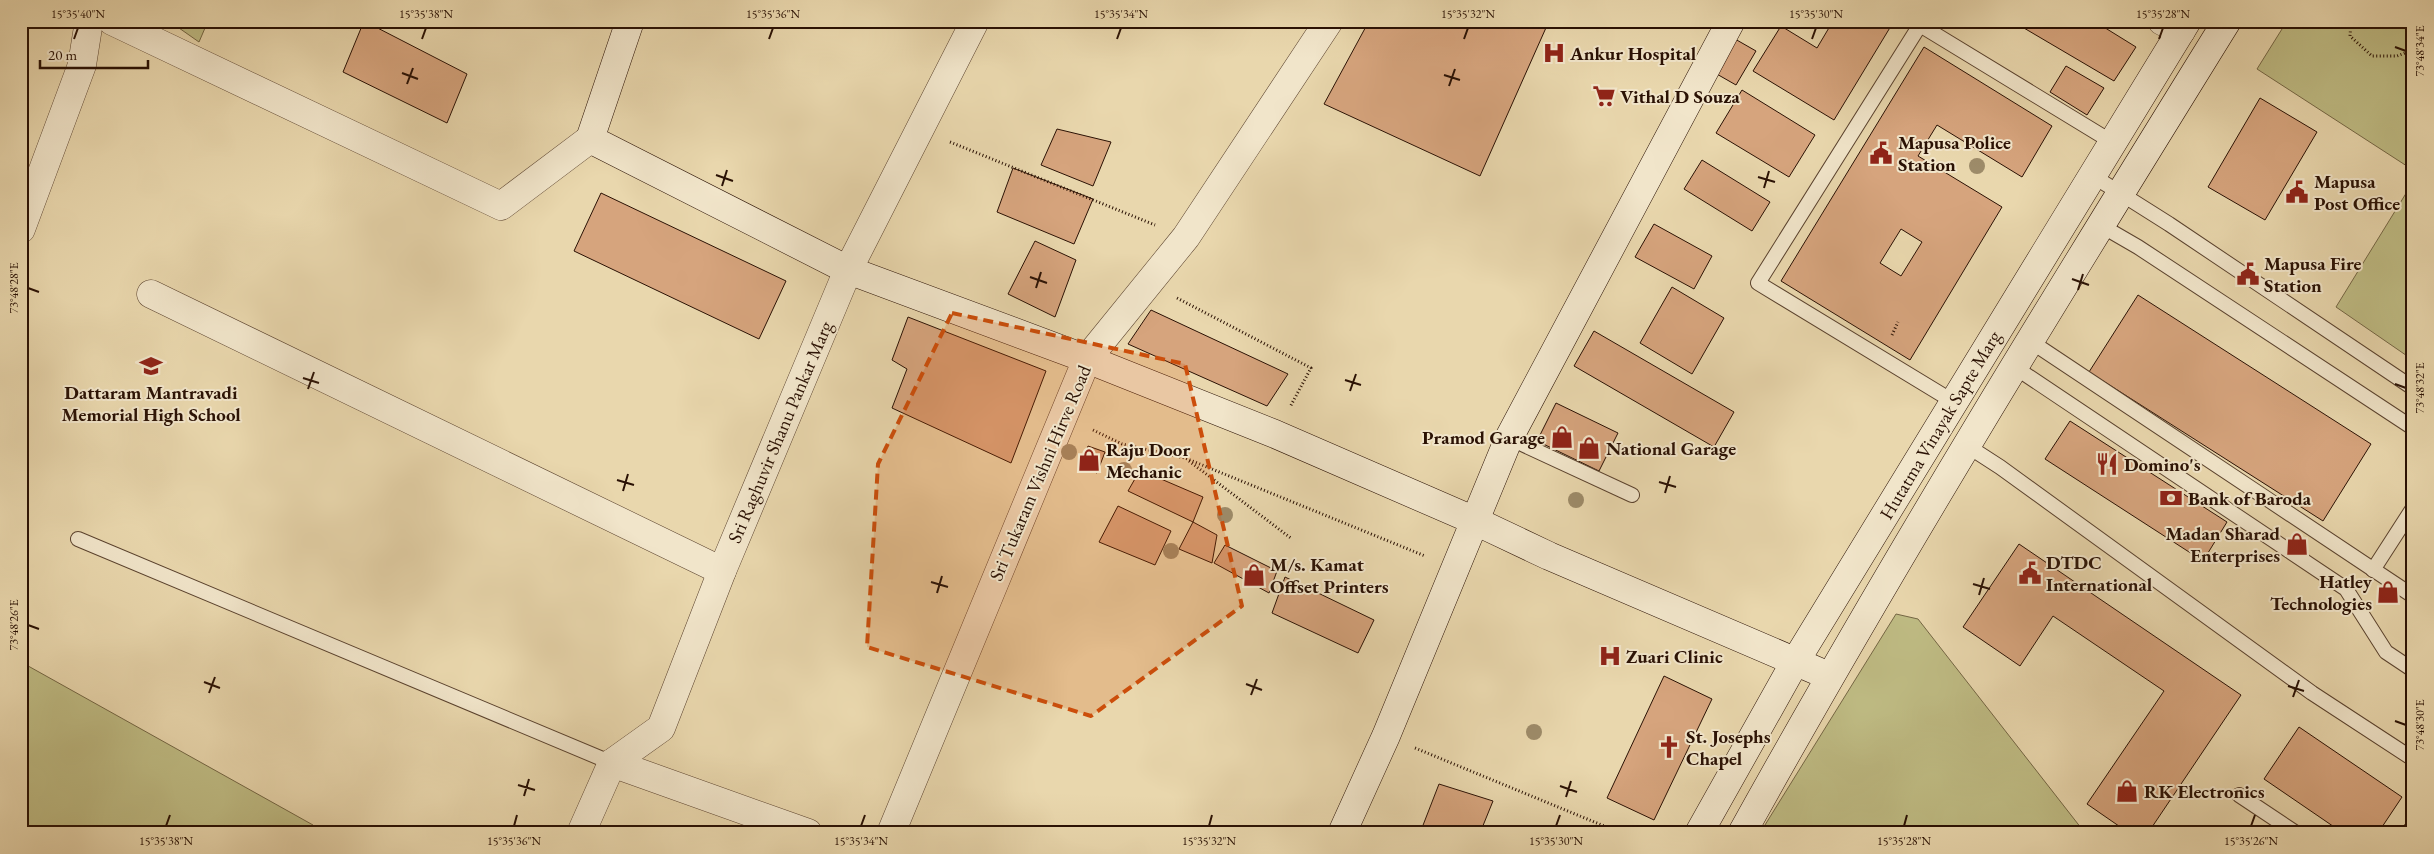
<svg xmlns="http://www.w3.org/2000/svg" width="2434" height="854" viewBox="0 0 2434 854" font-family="'EB Garamond',serif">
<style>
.green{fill:#bfbc84;stroke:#746644}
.building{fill:#d6a47d;stroke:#2a1104;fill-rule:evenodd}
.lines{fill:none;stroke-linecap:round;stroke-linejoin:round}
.lane-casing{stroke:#5a422e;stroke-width:16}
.street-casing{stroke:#5a422e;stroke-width:29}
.secondary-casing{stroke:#2a1104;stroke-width:29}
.path{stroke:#2a1104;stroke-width:3;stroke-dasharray:1 2.5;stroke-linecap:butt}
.lane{stroke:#f1e5ca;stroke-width:14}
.street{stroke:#f1e5ca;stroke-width:28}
.secondary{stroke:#f1e5ca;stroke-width:28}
.tree{fill:#9d8b69}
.marked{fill:#cc4e0b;fill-opacity:0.2;stroke:#cc4e0b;stroke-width:4;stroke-dasharray:10 6;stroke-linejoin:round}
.ticks{fill:none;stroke:#2a1104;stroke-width:2}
.labels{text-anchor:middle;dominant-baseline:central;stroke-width:4;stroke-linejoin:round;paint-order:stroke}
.poi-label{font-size:19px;font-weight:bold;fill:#2a1104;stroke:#f1e5ca;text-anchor:start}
.street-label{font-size:19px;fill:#2a1104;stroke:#f1e5ca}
.neatline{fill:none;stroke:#2a1104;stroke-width:2}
.ticks-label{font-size:12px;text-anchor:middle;fill:#2a1104}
</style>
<rect width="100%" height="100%" fill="#e9d7ad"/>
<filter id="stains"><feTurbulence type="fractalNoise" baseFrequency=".004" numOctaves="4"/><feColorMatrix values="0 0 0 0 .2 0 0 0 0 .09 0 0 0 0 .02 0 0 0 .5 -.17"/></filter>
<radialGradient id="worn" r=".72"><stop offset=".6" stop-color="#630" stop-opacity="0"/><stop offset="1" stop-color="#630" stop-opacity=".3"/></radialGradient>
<g class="green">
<polygon points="169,21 208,21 199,42"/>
<polygon points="2287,21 2413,21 2413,170 2257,69"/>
<polygon points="2413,182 2413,360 2336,307"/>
<polygon points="1896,614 1918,619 2085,833 1760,833"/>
<polygon points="21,662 313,825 309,833 21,833"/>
</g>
<g class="building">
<polygon points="364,21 467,74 447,123 343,72"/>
<polygon points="1369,21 1416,21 1423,24 1425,21 1549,21 1480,176 1324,104"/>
<polygon points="1833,21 1894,21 1834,120 1753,71 1781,26 1817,48"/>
<polygon points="2012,21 2094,21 2136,47 2114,81"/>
<polygon points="1735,39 1756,51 1736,85 1715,73"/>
<path d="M 1924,47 L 2052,126 L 2022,177 L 1937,125 L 1918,156 L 2002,207 L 1910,360 L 1781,281 ZM 1901,229 L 1922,242 L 1901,276 L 1880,263 Z"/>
<polygon points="2066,66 2104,88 2087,115 2050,92"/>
<polygon points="1742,90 1815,135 1789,177 1716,133"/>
<polygon points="2260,98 2317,132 2265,220 2208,187"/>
<polygon points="1057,129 1111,142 1093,186 1041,165"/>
<polygon points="1702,160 1770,202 1752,231 1684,189"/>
<polygon points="1013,168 1093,199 1074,244 997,212"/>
<polygon points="601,193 786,281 759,339 574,251"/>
<polygon points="1654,224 1712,256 1694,289 1635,257"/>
<polygon points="1035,241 1076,260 1055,317 1008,294"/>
<polygon points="1672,287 1724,318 1692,374 1640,343"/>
<polygon points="2138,295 2371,444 2323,521 2089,372"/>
<polygon points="1151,310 1288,374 1267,406 1128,344"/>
<polygon points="908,317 1046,371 1011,463 892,408 907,369 892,360"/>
<polygon points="1594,331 1734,412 1714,447 1574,366"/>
<polygon points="1556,403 1618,433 1599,471 1537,441"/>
<polygon points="2070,421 2227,522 2203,561 2045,459"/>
<polygon points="1088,446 1105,452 1097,473 1080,467"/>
<polygon points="1140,470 1203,497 1193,522 1128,491"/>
<polygon points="1118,506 1171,531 1155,565 1099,542"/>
<polygon points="1193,522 1217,535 1212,563 1179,549"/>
<polygon points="2019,544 2241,695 2148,833 2129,833 2087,804 2164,691 2053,616 2020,666 1963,627"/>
<polygon points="1225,545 1277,571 1269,593 1214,563"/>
<polygon points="1285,577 1374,620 1358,653 1272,613"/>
<polygon points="1664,676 1712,699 1654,820 1607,798"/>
<polygon points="2299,727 2402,797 2378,833 2343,833 2264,779"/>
<polygon points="1439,784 1493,801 1480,833 1420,833"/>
<polygon points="2413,813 2413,833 2399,833"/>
</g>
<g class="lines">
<defs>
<g id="lane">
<polyline points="2093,176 2169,224 2413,388"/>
<polyline points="2100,225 2138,247 2413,428"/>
<polyline points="2030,341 2413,596"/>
<polyline points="2013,366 2346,589 2386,652 2413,670"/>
<polyline points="1954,402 1758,283 1920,25 2112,142"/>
<polyline points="1509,438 1632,495"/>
<polyline points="1966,445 2000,467 2312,693 2413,759"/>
<polyline points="78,539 612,763"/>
<polyline points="2373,570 2413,508"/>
<polyline points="2239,795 2296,833"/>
</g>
<g id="street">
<polyline points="112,21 501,206 590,139"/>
<polyline points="2162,21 2181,31"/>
<polyline points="21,229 82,65 89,21"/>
<polyline points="151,294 722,571"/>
<polyline points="612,763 808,833"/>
<polyline points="581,833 612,763 661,728 722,571 848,270 975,21"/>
<polyline points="891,833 1087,359 1186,237 1329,21"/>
</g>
<g id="secondary">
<polyline points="630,21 590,139 848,270 1087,359 1275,434 1473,520 1549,556 1829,676"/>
<polyline points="1342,833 1386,736 1509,438 1731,21"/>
<polyline points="1699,833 1795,662 2187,21"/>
<path d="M 1742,833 C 1895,557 2061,289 2227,21"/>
</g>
</defs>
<use href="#lane" class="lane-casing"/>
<use href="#street" class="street-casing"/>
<use href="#secondary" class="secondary-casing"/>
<g class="path">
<polyline points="2351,21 2350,36 2372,56 2397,56 2413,50"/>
<polyline points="950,142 1155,225"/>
<polyline points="1177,298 1311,368 1290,407"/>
<polyline points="1892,335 1898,322"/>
<polyline points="1093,430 1122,444 1185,458 1425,556"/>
<polyline points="1189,461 1292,539"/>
<polyline points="1415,748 1621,833"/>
</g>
<use href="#lane" class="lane"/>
<use href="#street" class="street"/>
<use href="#secondary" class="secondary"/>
</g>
<g class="tree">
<circle cx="1977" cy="166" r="8"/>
<circle cx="1069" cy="452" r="8"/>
<circle cx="1124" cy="470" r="8"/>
<circle cx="1576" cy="500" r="8"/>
<circle cx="1225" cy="515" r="8"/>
<circle cx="1171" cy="551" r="8"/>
<circle cx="1534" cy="732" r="8"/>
</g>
<path class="marked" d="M 952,313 L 1185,364 L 1242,606 L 1091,716 L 867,647 L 878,464 Z"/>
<path class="ticks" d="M 74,39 L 78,28M 422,39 L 426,28M 769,39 L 773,28M 1117,39 L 1121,28M 1464,39 L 1468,28M 1812,39 L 1816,28M 2159,39 L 2163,28M 2395,47 L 2406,51M 402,73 L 418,79M 1444,75 L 1460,80M 407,84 L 413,68M 1449,86 L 1455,69M 716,175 L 733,181M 1758,177 L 1775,182M 722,186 L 727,170M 1764,188 L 1769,171M 1030,277 L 1047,283M 2072,279 L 2089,285M 28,288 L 39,292M 1036,288 L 1041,272M 2078,290 L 2083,274M 303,378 L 319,383M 1345,380 L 1361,385M 2395,384 L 2406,388M 308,389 L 314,372M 1350,391 L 1356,374M 617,480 L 634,485M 1659,482 L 1676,487M 623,491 L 628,474M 1665,493 L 1670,476M 931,582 L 948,587M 1973,584 L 1990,589M 937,593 L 942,576M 1979,595 L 1984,578M 28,625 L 39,629M 204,682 L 220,688M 1246,684 L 1262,690M 2288,686 L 2304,691M 209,693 L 215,677M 1251,695 L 1257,679M 2293,697 L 2299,680M 2395,721 L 2406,725M 518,785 L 535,790M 1560,786 L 1577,792M 524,796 L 529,779M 1566,797 L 1571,781M 166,826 L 170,815M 514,826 L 517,815M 861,826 L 865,815M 1209,826 L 1212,815M 1556,826 L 1560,815M 1904,826 L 1907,815M 2251,826 L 2255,815"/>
<defs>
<symbol id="hospital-bare" viewBox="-9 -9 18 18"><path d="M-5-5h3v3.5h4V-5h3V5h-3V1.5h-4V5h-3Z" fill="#8f2418" stroke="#f1e5ca" stroke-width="2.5" paint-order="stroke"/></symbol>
<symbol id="supermarket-bare" viewBox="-9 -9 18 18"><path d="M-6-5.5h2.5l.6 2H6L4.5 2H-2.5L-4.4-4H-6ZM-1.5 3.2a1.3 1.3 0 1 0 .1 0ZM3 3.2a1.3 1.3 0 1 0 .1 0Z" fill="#8f2418" stroke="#f1e5ca" stroke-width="2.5" paint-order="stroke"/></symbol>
<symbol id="civic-bare" viewBox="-9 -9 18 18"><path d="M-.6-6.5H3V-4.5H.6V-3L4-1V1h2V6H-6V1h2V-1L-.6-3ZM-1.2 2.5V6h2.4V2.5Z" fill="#8f2418" stroke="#f1e5ca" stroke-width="2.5" paint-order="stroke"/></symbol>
<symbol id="school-bare" viewBox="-9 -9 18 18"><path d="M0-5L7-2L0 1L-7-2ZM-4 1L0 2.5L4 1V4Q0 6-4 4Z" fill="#8f2418" stroke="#f1e5ca" stroke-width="2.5" paint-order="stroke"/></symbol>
<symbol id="shop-bare" viewBox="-9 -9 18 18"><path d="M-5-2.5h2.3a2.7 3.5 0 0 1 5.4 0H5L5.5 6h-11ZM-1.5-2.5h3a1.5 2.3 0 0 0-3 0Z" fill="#8f2418" stroke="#f1e5ca" stroke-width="2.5" paint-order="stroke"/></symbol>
<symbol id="restaurant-bare" viewBox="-9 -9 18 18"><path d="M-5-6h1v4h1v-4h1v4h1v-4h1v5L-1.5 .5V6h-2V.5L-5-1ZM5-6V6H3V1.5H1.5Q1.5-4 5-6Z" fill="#8f2418" stroke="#f1e5ca" stroke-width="2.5" paint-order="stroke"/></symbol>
<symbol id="bank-bare" viewBox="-9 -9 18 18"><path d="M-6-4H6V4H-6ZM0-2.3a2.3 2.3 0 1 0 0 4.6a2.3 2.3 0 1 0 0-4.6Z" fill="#8f2418" stroke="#f1e5ca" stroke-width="2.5" paint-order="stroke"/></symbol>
<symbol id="church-bare" viewBox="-9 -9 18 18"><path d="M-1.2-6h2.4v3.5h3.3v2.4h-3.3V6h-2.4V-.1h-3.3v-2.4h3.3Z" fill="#8f2418" stroke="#f1e5ca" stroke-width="2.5" paint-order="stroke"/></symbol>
</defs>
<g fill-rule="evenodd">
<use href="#hospital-bare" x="1538" y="37" width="32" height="32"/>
<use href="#supermarket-bare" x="1588" y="80" width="32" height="32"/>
<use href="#civic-bare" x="1865" y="137" width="32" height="32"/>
<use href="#civic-bare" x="2281" y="176" width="32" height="32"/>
<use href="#civic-bare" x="2232" y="258" width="32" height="32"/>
<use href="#school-bare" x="135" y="350" width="32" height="32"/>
<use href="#shop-bare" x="1546" y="421" width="32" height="32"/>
<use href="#shop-bare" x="1573" y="432" width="32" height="32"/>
<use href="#shop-bare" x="1073" y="444" width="32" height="32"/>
<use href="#restaurant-bare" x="2091" y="448" width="32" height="32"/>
<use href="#bank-bare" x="2155" y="482" width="32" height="32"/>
<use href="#shop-bare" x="2281" y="528" width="32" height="32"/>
<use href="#civic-bare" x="2014" y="557" width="32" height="32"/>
<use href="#shop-bare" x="1238" y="559" width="32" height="32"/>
<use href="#shop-bare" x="2372" y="576" width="32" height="32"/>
<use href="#hospital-bare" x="1594" y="640" width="32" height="32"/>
<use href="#church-bare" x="1653" y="731" width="32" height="32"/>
<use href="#shop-bare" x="2111" y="775" width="32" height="32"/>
</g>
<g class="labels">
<g class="poi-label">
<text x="1570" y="53">Ankur Hospital</text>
<text x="1620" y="96">Vithal D Souza</text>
<text x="1898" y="142">Mapusa Police<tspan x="1898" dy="22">Station</tspan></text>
<text x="2314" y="181">Mapusa<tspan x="2314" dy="22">Post Office</tspan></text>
<text x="2264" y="263">Mapusa Fire<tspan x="2264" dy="22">Station</tspan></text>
<text x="151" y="392" text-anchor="middle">Dattaram Mantravadi<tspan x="151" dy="22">Memorial High School</tspan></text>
<text x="1545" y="437" text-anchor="end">Pramod Garage</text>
<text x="1606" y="448">National Garage</text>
<text x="1106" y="449">Raju Door<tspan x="1106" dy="22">Mechanic</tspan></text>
<text x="2124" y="464">Domino's</text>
<text x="2188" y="498">Bank of Baroda</text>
<text x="2280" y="533" text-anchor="end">Madan Sharad<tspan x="2280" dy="22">Enterprises</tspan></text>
<text x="2046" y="562">DTDC<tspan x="2046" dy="22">International</tspan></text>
<text x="1270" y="564">M/s. Kamat<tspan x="1270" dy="22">Offset Printers</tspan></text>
<text x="2372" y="581" text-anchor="end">Hatley<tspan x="2372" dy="22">Technologies</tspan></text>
<text x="1626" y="656">Zuari Clinic</text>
<text x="1686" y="736">St. Josephs<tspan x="1686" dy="22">Chapel</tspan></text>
<text x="2144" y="791">RK Electronics</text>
</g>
<g class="street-label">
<text transform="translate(1940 425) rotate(-59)">Hutatma Vinayak Sapte Marg</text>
<text transform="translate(780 432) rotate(-67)">Sri Raghuvir Shanu Pankar Marg</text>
<text transform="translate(1040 473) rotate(-67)">Sri Tukaram Vishni Hirve Road</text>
</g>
</g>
<rect width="2434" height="854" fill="none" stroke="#e9d7ad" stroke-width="55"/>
<path d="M40 60v8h108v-8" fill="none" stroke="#2a1104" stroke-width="2.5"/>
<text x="48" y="60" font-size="15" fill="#2a1104" stroke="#f1e5ca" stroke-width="4" paint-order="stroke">20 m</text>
<rect x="28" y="28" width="2378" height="798" class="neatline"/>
<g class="ticks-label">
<text x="78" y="18">15°35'40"N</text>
<text x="426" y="18">15°35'38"N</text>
<text x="773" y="18">15°35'36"N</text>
<text x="1121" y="18">15°35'34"N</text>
<text x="1468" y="18">15°35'32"N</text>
<text x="1816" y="18">15°35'30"N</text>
<text x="2163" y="18">15°35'28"N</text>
<text transform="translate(2420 51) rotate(-90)" y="4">73°48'34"E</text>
<text transform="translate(14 288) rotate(-90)" y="4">73°48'28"E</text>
<text transform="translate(2420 388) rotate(-90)" y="4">73°48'32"E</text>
<text transform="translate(14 625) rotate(-90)" y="4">73°48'26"E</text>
<text transform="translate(2420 725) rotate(-90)" y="4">73°48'30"E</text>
<text x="166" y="845">15°35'38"N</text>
<text x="514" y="845">15°35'36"N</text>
<text x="861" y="845">15°35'34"N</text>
<text x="1209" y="845">15°35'32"N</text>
<text x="1556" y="845">15°35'30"N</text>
<text x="1904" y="845">15°35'28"N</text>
<text x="2251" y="845">15°35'26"N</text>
</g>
<rect width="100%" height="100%" filter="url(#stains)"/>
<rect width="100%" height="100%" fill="url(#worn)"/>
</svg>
